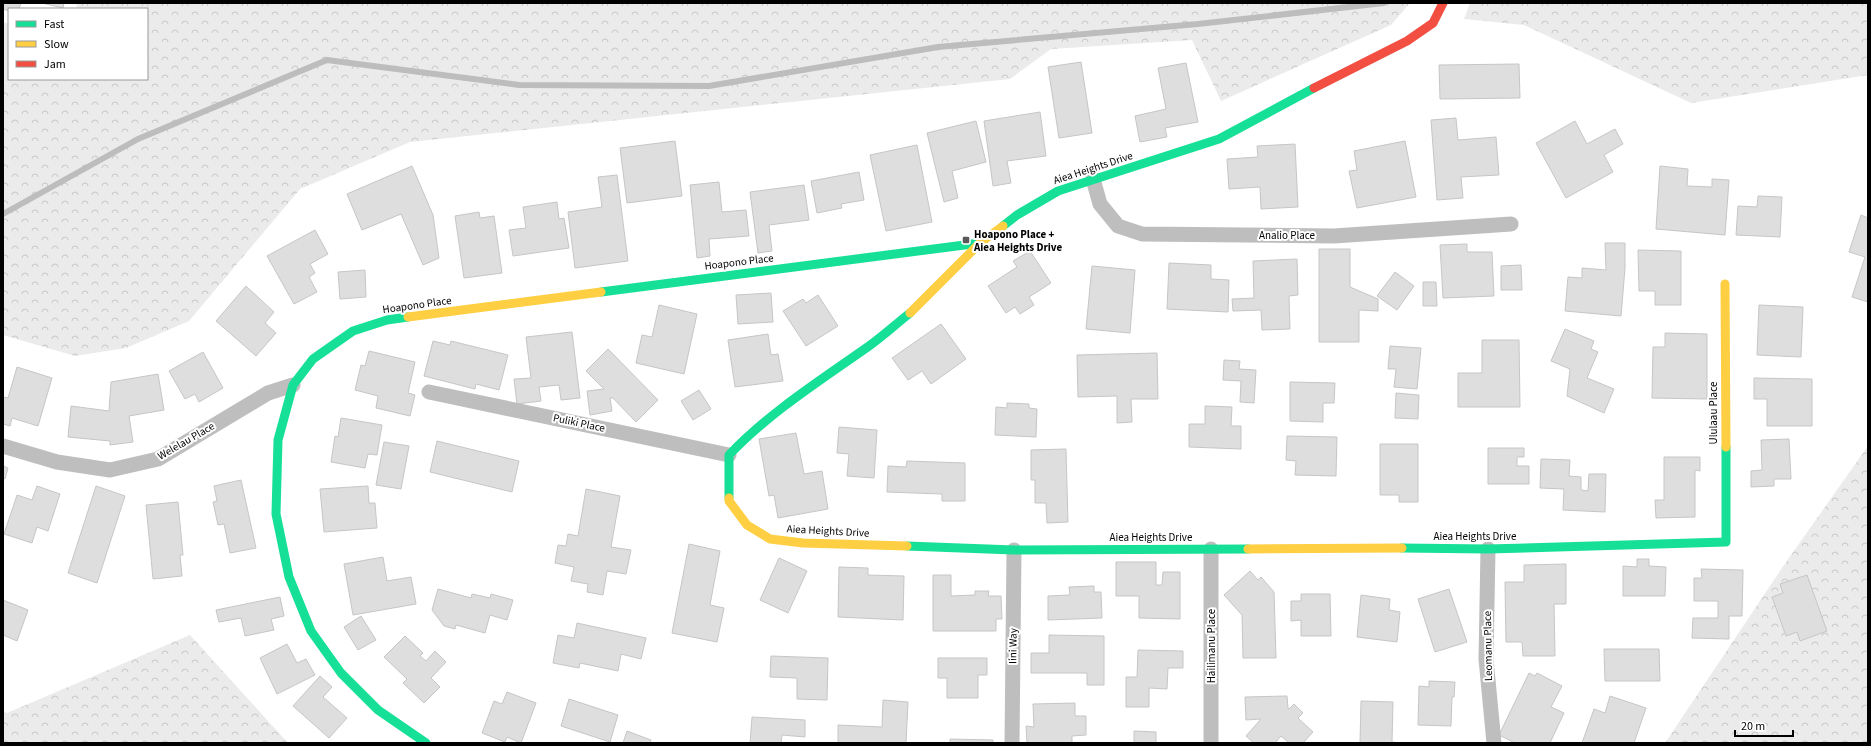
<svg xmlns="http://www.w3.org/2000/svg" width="1871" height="746" viewBox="0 0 1871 746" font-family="'Source Sans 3',sans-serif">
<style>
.grass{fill:#ebebeb}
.forest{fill:url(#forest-crowns)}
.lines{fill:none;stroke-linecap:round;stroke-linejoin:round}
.stream{stroke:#bdbdbd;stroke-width:6}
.building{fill:#dedede;stroke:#c6c6c6}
.street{stroke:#bebebe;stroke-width:15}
.fast{stroke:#16e098;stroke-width:9}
.slow{stroke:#ffcf43;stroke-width:9}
.jam{stroke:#f24e42;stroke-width:9}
.poi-dot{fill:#595959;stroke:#fff;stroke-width:1.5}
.labels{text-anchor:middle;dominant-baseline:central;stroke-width:4;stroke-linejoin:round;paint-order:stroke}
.street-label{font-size:11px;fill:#000;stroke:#fff}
.poi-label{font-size:11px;font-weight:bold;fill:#000;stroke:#fff;text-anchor:start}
</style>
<defs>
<pattern id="forest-crowns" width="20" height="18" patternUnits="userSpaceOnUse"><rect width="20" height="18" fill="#ebebeb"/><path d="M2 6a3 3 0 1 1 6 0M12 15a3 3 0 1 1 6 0" fill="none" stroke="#c8c8c8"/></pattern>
</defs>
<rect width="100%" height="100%" fill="#fff"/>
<polygon class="grass" points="3,22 9,24 9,79 14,79 3,88"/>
<g class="forest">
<polygon points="77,3 1410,3 1391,25 1221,101 1192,40 1051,49 1010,79 410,142 300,189 189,321 126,348 75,356 3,335 3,85 11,79 147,79 147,9 76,9"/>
<polygon points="1470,3 1868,3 1868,75 1691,103 1524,25 1464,19"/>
<polygon points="1868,446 1868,743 1665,743 1784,565"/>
<polygon points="190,635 288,743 3,743 3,711 7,713"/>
</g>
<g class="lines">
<polyline class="stream" points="3,214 138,139 327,60 519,85 709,86 938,47 1198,24 1384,3"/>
</g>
<g class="building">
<polygon points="3,3 21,3 19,9 9,9 9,11 3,9"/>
<polygon points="42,3 64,3 63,8"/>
<polygon points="1081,62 1092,133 1059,138 1048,67"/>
<polygon points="1186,63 1198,122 1165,128 1167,137 1140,142 1135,116 1166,109 1158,68"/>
<polygon points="1519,64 1520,98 1440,99 1439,65"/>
<polygon points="1040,112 1046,156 1007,161 1011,183 993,186 984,121"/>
<polygon points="1456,118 1458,140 1496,137 1499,175 1461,177 1463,198 1437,200 1431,120"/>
<polygon points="976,121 986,162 952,171 958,198 944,202 927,133"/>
<polygon points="1575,121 1587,144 1615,129 1623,144 1604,155 1613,172 1566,198 1536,143"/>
<polygon points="675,141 682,196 627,203 620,148"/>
<polygon points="1405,141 1416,197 1357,208 1349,171 1357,170 1354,151"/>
<polygon points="1295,144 1298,207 1261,209 1260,187 1229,189 1227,159 1258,157 1257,146"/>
<polygon points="917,145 932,222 886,231 870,155"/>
<polygon points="412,166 433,215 439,258 423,265 401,214 362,230 347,194"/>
<polygon points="1660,166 1688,169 1687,186 1712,187 1712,179 1729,180 1725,235 1656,229"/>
<polygon points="859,172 864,200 841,204 842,208 817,213 811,181"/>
<polygon points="617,175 628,261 575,268 568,212 602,207 598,177"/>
<polygon points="719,182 722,212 746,210 749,236 709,239 710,256 697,258 690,185"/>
<polygon points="804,185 809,220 769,225 772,251 758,253 750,192"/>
<polygon points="1758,196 1782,197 1780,237 1736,235 1738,206 1757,207"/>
<polygon points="557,202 559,219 564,218 569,248 513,256 509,230 526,228 523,207"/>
<polygon points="479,212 480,218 494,216 502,273 464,278 455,216"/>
<polygon points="1861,215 1868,218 1868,302 1852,297 1865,257 1849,252"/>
<polygon points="315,230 328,254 310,264 315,273 309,277 317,292 294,304 267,256"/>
<polygon points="1605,243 1625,243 1625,268 1621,316 1565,311 1568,277 1582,278 1582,268 1606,270"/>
<polygon points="1467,244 1467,252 1492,252 1494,296 1443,298 1440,245"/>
<polygon points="1319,249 1350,249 1350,287 1378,299 1378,311 1359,310 1359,342 1319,342"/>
<polygon points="1638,250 1681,251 1681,305 1655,305 1655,291 1639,291"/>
<polygon points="1030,251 1051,283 1029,297 1034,305 1020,314 1015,307 1006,313 988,286 1017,267 1013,261"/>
<polygon points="1297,259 1298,295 1289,296 1290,329 1262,330 1261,310 1233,311 1232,299 1254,298 1253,261"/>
<polygon points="1169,263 1211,265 1211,279 1229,280 1228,312 1167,309"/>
<polygon points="1521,265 1522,290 1501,290 1501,266"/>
<polygon points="1092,266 1135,270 1130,333 1086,329"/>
<polygon points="365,270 366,297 340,299 338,272"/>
<polygon points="1395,272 1414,286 1397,310 1377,296"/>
<polygon points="1423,282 1436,282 1437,306 1423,306"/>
<polygon points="246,286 274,312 265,323 276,333 256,356 216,321"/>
<polygon points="771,293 773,322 738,324 736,295"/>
<polygon points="818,295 838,326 806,346 783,311 803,299 806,303"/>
<polygon points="659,305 697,314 684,374 636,363 642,335 652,337"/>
<polygon points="1759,305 1803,307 1801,357 1757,355"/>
<polygon points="941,324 966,359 931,384 922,371 908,380 892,358"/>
<polygon points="1565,329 1594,341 1591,349 1598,352 1587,378 1614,389 1604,413 1567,396 1570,369 1551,361"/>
<polygon points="572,332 580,398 561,400 559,385 539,387 541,401 517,404 514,379 531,378 526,337"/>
<polygon points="1665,333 1707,334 1707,399 1652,398 1653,347 1665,347"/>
<polygon points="768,334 771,355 778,354 783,381 735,387 728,340"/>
<polygon points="1482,340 1519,340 1520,407 1458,407 1458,373 1482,373"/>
<polygon points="433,341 450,345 451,341 508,355 499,390 476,384 475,389 424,376"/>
<polygon points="1390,346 1421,348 1417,389 1394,387 1396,369 1388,369"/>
<polygon points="608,349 658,400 636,422 613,398 610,398 612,411 590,415 587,391 604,389 586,371"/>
<polygon points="369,351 415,362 408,393 415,395 410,416 376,408 378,396 355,390 361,365 365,366"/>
<polygon points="203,352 223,388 199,402 195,394 185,399 169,371"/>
<polygon points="1157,353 1158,399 1131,399 1132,422 1117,423 1117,396 1078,397 1077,355"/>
<polygon points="1224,360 1240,361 1239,369 1256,370 1254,403 1240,402 1241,381 1223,380"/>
<polygon points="17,367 52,378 38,426 12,418 10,426 3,424 3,397 8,398"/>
<polygon points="158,374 164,410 129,416 133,442 110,445 110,441 68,437 71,406 109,411 111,382"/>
<polygon points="1754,378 1812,379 1812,426 1767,426 1767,399 1754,399"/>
<polygon points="1290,382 1335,383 1334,403 1323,403 1323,422 1290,421"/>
<polygon points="699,390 711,409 693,420 681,401"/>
<polygon points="1396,393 1419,395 1418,419 1395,418"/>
<polygon points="1007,403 1029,404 1029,408 1037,409 1036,437 995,435 996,407 1007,408"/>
<polygon points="1205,406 1232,407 1231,426 1241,426 1241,449 1189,447 1189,424 1205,424"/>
<polygon points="341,418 382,425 377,455 368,454 365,468 331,462 335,436 338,437"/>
<polygon points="839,427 877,430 874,478 847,476 849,454 837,453"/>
<polygon points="796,433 804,474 822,471 828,509 778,518 774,495 769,496 759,439"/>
<polygon points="1287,436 1337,437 1336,476 1295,475 1296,461 1286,460"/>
<polygon points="1789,439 1791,479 1774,479 1774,486 1751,487 1751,471 1762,470 1761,440"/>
<polygon points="437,441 519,461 512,492 430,472"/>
<polygon points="384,442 409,446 401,489 376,485"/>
<polygon points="1380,444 1418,444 1418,502 1399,502 1399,495 1380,495"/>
<polygon points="1488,448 1524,448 1524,457 1517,457 1517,466 1529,466 1529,484 1488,484"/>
<polygon points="1066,449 1068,522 1047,523 1046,503 1035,503 1035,480 1031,480 1031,450"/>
<polygon points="1664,457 1700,457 1700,471 1695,470 1695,517 1656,518 1655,500 1664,500"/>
<polygon points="1541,459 1570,460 1569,476 1581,477 1581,490 1588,491 1589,474 1606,474 1605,512 1563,510 1564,489 1540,488"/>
<polygon points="907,461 965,463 965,501 942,501 942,494 887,492 888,466 906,467"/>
<polygon points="3,466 8,468 5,479 3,478"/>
<polygon points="241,480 256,548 230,553 224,524 218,525 213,502 217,501 214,486"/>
<polygon points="37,486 60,494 48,531 37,527 32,543 4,534 17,495 32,500"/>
<polygon points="96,486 125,496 97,583 68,573"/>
<polygon points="368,486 369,503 375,503 377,528 324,532 320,489"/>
<polygon points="586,489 620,496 611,547 631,550 626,574 607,571 603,595 587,592 588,584 571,581 574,567 555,563 558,545 566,546 568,534 578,536"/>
<polygon points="178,502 183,555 180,555 182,576 153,579 146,505"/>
<polygon points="689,544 720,551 710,605 724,608 717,642 672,633"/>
<polygon points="383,557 387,581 411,577 416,604 353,615 344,564"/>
<polygon points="779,558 807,571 788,613 760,600"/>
<polygon points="1637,559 1649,559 1649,566 1666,567 1665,596 1623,596 1623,566 1637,567"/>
<polygon points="1116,562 1156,562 1156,585 1162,585 1163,572 1180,572 1180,619 1139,618 1139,596 1116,596"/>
<polygon points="1566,564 1566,604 1554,604 1555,656 1523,656 1522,642 1506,642 1505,582 1524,582 1524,565"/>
<polygon points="839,567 868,568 868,575 904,576 903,620 838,617"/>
<polygon points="1701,569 1743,570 1742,616 1729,616 1729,639 1692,638 1693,618 1718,618 1718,601 1694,601 1694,578 1702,578"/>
<polygon points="1250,571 1258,580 1261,577 1274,592 1276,658 1243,658 1242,615 1224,595"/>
<polygon points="933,575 951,575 951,596 975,595 975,591 989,591 988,596 1001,596 1002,619 996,619 996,631 933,631"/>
<polygon points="1807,575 1827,631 1800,641 1797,632 1786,636 1772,597 1783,593 1780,584"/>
<polygon points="1094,586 1094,592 1101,592 1102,618 1048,620 1048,596 1070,595 1069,587"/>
<polygon points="438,589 471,598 472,594 490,598 491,594 513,600 507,620 490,615 485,633 456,625 455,629 444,626 432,610"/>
<polygon points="1449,589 1467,642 1435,652 1418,599"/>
<polygon points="1301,594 1330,594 1331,636 1301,636 1301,620 1291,621 1291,601 1301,601"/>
<polygon points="1361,595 1390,599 1389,610 1400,612 1397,642 1357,637"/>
<polygon points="280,597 284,616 271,619 274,630 245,636 241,618 219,622 216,610"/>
<polygon points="3,600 28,610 17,641 3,635"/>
<polygon points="361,616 376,640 358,650 344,627"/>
<polygon points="577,623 646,638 641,659 621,654 618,671 580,663 579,668 553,663 558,635 574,638"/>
<polygon points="1049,635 1104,636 1104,685 1087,685 1087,673 1031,673 1031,653 1049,653"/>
<polygon points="405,636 423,653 420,656 426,661 435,651 446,662 431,678 440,687 424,703 403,683 407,679 384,657"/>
<polygon points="287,644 297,663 306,659 315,675 277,694 260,658"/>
<polygon points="1604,649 1659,649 1660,681 1605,681"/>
<polygon points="1138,650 1183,651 1183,668 1168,668 1167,689 1149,688 1149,707 1126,707 1126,677 1137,677"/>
<polygon points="771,656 828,658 827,700 797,699 797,678 770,677"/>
<polygon points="938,658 987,658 987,675 978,675 978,698 947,698 947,678 938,678"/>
<polygon points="1529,673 1535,676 1537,673 1562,686 1551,707 1564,713 1550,743 1515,743 1499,735"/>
<polygon points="320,676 332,687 323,697 347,718 329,738 293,706"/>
<polygon points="1429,681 1455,682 1454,697 1452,697 1451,726 1418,725 1419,686 1429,687"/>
<polygon points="507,692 536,703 521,743 507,737 505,742 482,733 494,701 502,704"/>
<polygon points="1287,696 1288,708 1289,709 1294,704 1303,713 1298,718 1313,732 1303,743 1289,743 1281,736 1275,743 1254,743 1246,736 1261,719 1246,720 1245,697"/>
<polygon points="1610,696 1646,708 1634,743 1582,743 1594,709 1605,713"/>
<polygon points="569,699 618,715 610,742 561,726"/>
<polygon points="883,700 908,702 906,743 838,743 838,725 882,727"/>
<polygon points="1361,701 1393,702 1392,742 1402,743 1360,743"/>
<polygon points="1075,703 1075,716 1086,716 1086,735 1072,736 1072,743 1027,743 1026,726 1034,727 1033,704"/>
<polygon points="752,717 805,720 805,737 782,735 781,743 788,743 750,743"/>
<polygon points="627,731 651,740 650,743 623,743"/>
<polygon points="1134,731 1156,732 1156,743 1134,743"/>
<polygon points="950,739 993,740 993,743 950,743"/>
</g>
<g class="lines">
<g class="street">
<polyline points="1093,179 1100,204 1118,226 1142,234 1334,236 1511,224"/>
<polyline points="429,392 729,455"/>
<polyline points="3,446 57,462 110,470 158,459 268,393 293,385"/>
<polyline points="1211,549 1211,743"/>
<polyline points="1488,549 1486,659 1494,743"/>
<polyline points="1012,743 1014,550"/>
</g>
<g class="fast">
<polyline points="1003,226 1017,215 1058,191 1219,139 1314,88"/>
<polyline points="601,292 980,243"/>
<polyline points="408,317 387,320 353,331 313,359 293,385 278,440 276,514 289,577 311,631 341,673 378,710 426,743"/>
<path d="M 729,498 L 729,455 C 770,412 821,380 869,346 C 883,336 896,324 910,313"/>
<polyline points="907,546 1014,550 1248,549"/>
<polyline points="1402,548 1488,549 1726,542 1726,447"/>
</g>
<g class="slow">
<polyline points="1725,284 1726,447"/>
<polyline points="910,313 980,243 1003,226"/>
<polyline points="408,317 601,292"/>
<polyline points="729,498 729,501 747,525 770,539 803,543 907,546"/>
<polyline points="1248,549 1402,548"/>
</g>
<polyline class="jam" points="1314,88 1407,41 1433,23 1443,3"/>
</g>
<rect class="poi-dot" x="962" y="236" width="8" height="8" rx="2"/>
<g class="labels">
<g class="street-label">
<text transform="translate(1093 168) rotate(-18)">Aiea Heights Drive</text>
<text x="1287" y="235">Analio Place</text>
<text transform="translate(739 262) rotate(-7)">Hoapono Place</text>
<text transform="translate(417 305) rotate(-8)">Hoapono Place</text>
<text transform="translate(1713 413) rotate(-90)">Ululaau Place</text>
<text transform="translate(579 423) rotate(12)">Puliki Place</text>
<text transform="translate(186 441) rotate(-30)">Welelau Place</text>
<text transform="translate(828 531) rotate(3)">Aiea Heights Drive</text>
<text x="1475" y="536">Aiea Heights Drive</text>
<text x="1151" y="537">Aiea Heights Drive</text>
<text transform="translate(1013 646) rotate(-89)">Iini Way</text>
<text transform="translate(1211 646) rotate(-90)">Hailimanu Place</text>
<text transform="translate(1488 646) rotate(-91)">Leomanu Place</text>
</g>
<g class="poi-label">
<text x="974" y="234">Hoapono Place +<tspan x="974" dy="13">Aiea Heights Drive</tspan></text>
</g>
</g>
<rect width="1871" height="746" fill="none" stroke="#000000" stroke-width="8"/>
<rect x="8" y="8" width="140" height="72" fill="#ffffff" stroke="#999999"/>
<rect x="16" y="21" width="20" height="6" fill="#16e098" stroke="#999999"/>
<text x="44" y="28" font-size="12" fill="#000000">Fast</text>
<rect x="16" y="41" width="20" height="6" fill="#ffcf43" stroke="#999999"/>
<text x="44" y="48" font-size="12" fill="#000000">Slow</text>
<rect x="16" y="61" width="20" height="6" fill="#f24e42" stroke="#999999"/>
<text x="44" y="68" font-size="12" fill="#000000">Jam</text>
<path d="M1735 730v6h58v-6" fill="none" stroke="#000000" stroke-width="2"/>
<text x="1741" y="730" font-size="12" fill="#000000" stroke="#ffffff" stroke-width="3" paint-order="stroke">20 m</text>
</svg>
